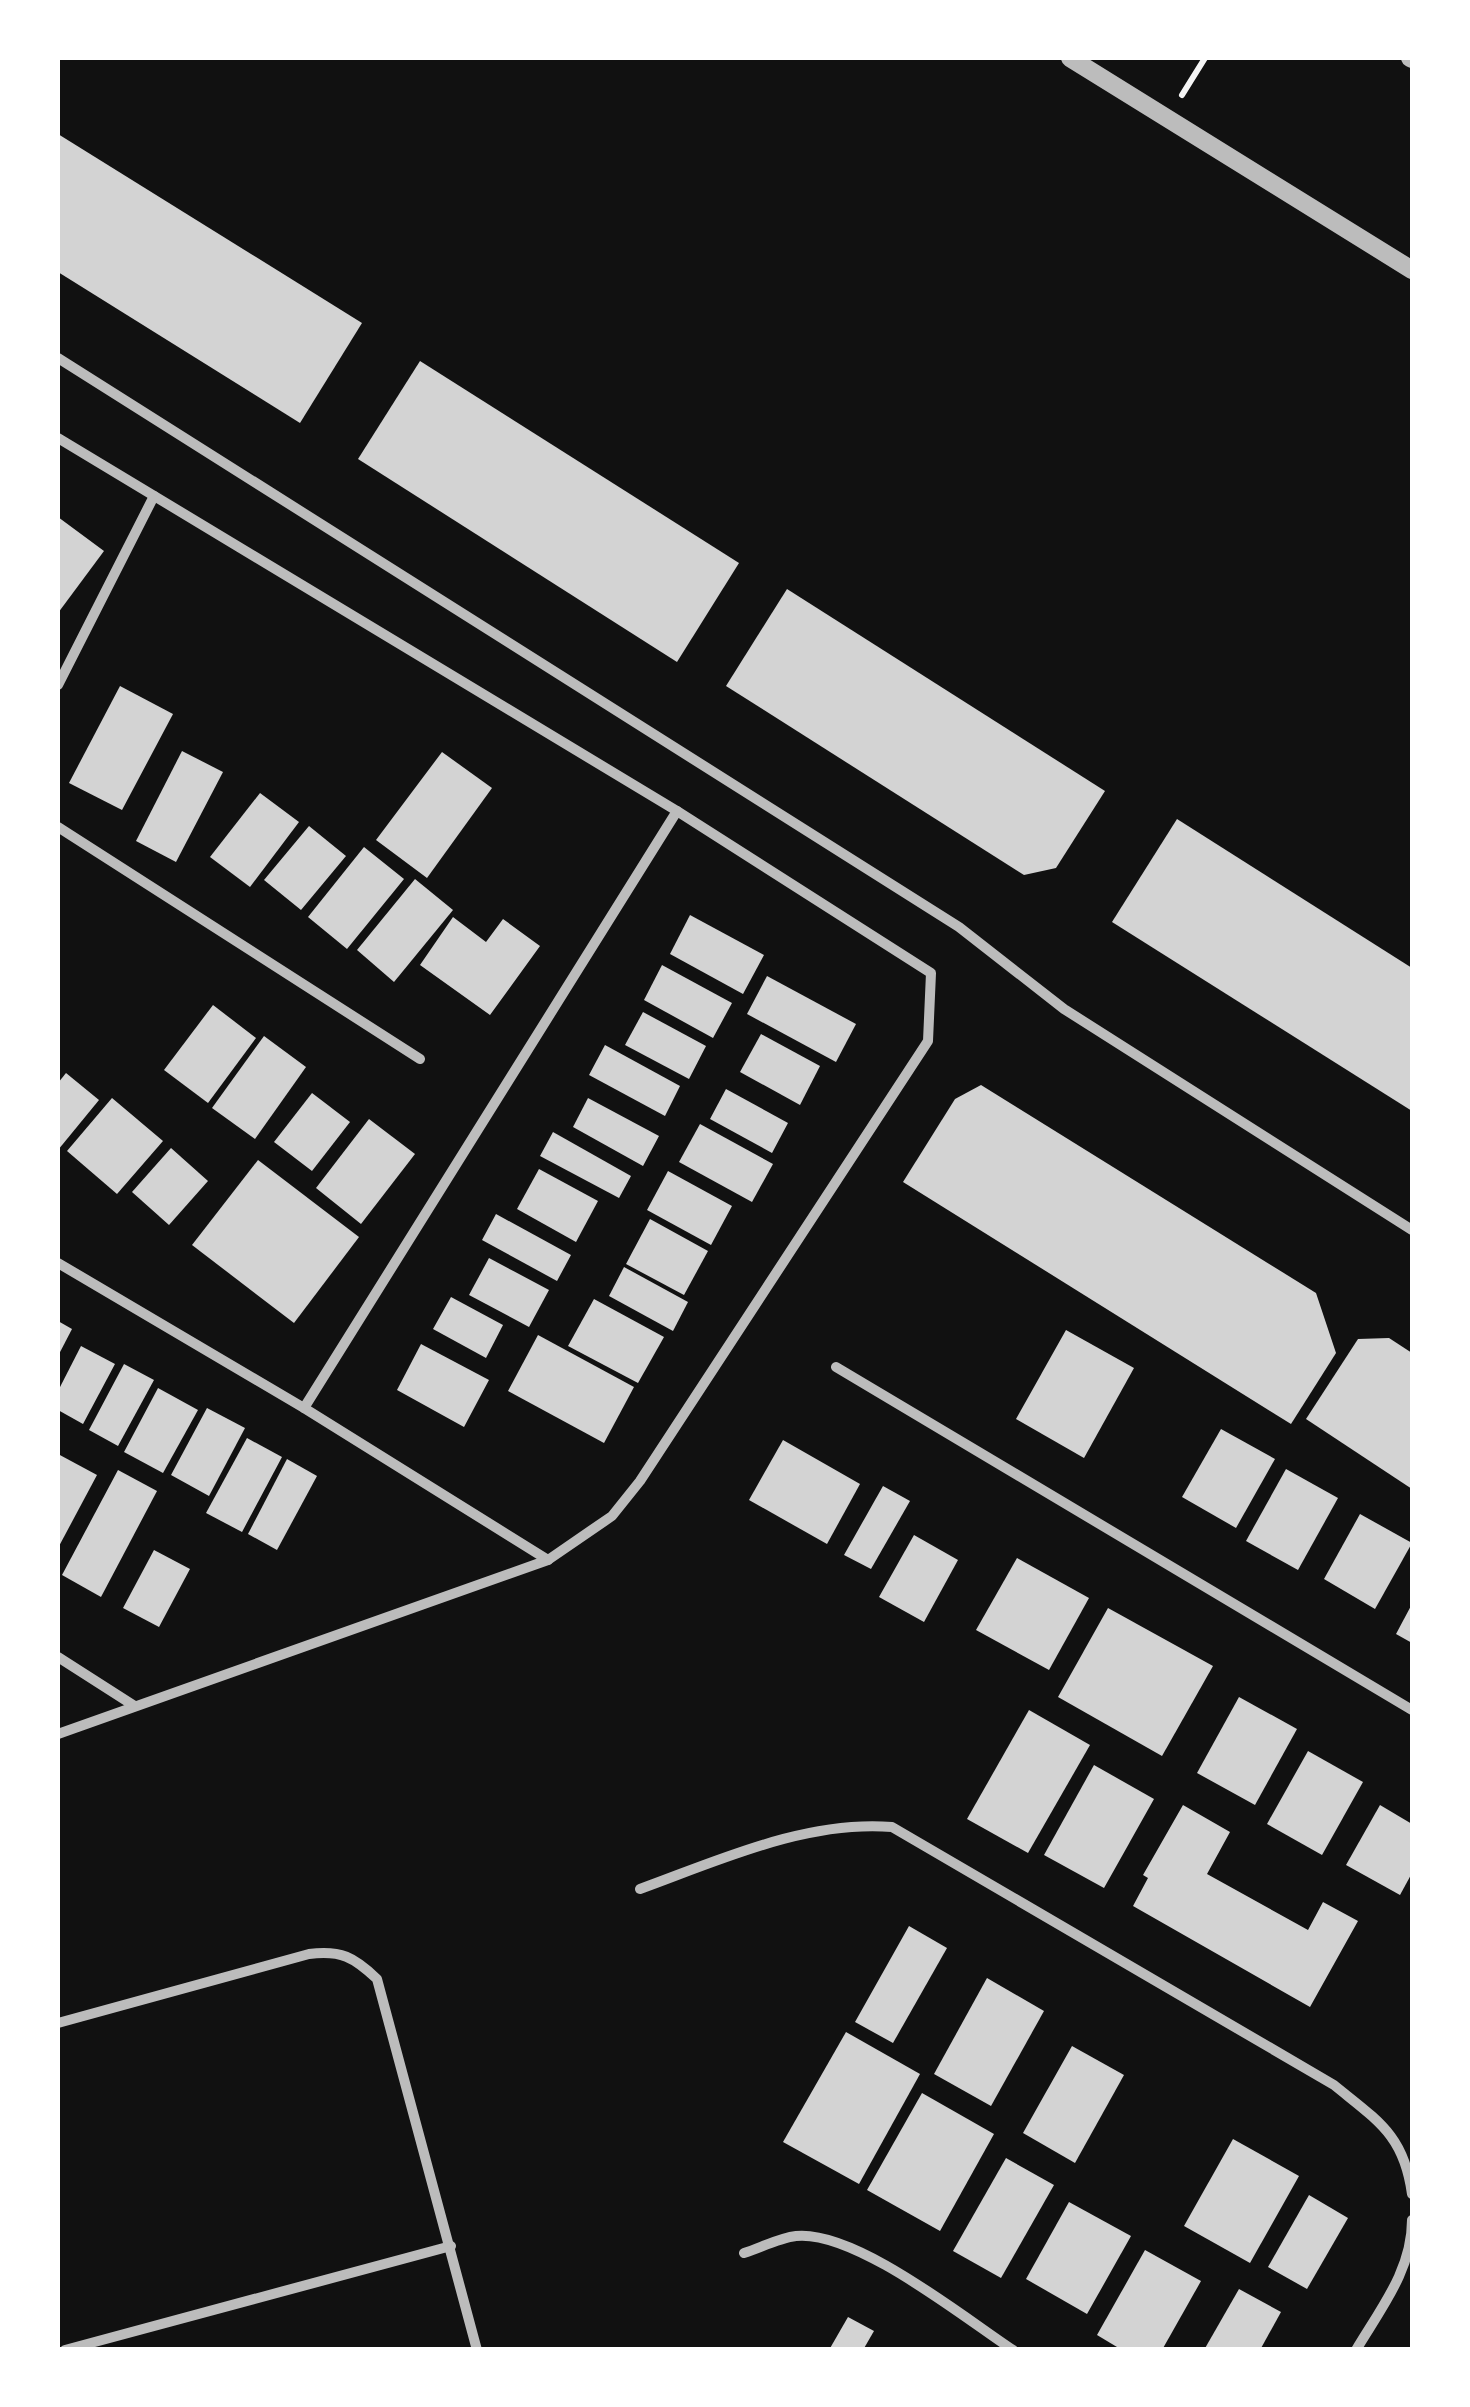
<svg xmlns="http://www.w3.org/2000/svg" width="1470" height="2407" viewBox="0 0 1470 2407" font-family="'Archivo Narrow',sans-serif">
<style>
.building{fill:#d3d3d3}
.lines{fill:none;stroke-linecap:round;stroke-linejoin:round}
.path{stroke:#f5f5f5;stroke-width:6}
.minor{stroke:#bcbcbc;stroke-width:10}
.tertiary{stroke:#bcbcbc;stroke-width:18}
</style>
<rect width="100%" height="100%" fill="#111"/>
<g class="building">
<polygon points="58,134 362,323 300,423 58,272"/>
<polygon points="420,361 739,563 677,662 358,459"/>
<polygon points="58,517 104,551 58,613"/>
<polygon points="787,589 1105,791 1056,868 1024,875 726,686"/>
<polygon points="120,686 173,714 122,810 69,783"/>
<polygon points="182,751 223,772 176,862 136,841"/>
<polygon points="442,752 492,788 427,878 376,840"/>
<polygon points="260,793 299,822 250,887 210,857"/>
<polygon points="1177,819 1412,968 1412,1111 1112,922"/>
<polygon points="309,826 346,856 301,910 264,880"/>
<polygon points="364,847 404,879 347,949 308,917"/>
<polygon points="415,879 453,910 394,982 357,950"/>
<polygon points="690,915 764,955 743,994 670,954"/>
<polygon points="453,917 486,942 503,919 540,946 490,1015 420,965"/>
<polygon points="662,965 732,1003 713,1038 644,1000"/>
<polygon points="767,976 856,1024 836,1062 747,1014"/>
<polygon points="213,1005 256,1038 208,1103 164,1070"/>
<polygon points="643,1012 706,1046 689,1079 625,1045"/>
<polygon points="761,1034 820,1066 800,1105 740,1072"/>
<polygon points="264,1036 306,1067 255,1139 212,1108"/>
<polygon points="605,1045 680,1086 665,1116 589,1075"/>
<polygon points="66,1073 99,1100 58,1150 58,1083"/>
<polygon points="981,1085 1316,1293 1336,1353 1291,1424 903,1182 955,1099"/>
<polygon points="726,1089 788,1123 772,1153 710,1119"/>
<polygon points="312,1093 350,1122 312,1171 274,1142"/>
<polygon points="112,1098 163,1141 117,1194 67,1151"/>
<polygon points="588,1098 659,1136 643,1166 573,1127"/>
<polygon points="369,1119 415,1154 361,1224 316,1188"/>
<polygon points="700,1124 773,1164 752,1202 679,1162"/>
<polygon points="553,1132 631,1176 619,1198 540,1156"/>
<polygon points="171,1148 208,1181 169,1225 132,1192"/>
<polygon points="258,1160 359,1237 294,1323 192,1245"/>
<polygon points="539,1169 598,1201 576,1242 517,1209"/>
<polygon points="668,1171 732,1206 711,1245 647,1210"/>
<polygon points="496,1214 571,1255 557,1281 482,1240"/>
<polygon points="650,1219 708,1251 684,1295 626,1264"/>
<polygon points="489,1258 549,1290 529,1327 469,1295"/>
<polygon points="624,1267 688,1302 673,1331 609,1296"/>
<polygon points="451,1297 503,1325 486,1358 433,1329"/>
<polygon points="594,1299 664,1337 638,1383 568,1346"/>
<polygon points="58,1321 72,1329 58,1356"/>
<polygon points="1066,1330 1134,1368 1084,1458 1016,1419"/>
<polygon points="538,1335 634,1387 604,1443 508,1391"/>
<polygon points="1389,1338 1412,1353 1412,1489 1306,1419 1358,1339"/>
<polygon points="421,1344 489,1380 464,1427 397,1390"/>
<polygon points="81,1346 115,1364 83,1424 58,1410 58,1391"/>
<polygon points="124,1364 154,1380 118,1446 89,1430"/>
<polygon points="158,1388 198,1410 163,1473 124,1452"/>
<polygon points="207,1408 245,1428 209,1496 171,1475"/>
<polygon points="1221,1429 1275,1459 1236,1528 1182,1497"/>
<polygon points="247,1438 282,1457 242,1532 206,1513"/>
<polygon points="783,1440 860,1484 827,1544 749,1500"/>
<polygon points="58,1454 97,1475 58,1548"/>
<polygon points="287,1459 317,1476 277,1550 248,1534"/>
<polygon points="1286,1469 1338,1498 1298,1570 1246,1541"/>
<polygon points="118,1470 157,1491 101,1597 62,1575"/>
<polygon points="883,1486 910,1501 871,1569 844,1555"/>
<polygon points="1360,1514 1412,1543 1375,1609 1324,1579"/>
<polygon points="914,1535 958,1560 924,1622 879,1597"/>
<polygon points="154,1550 190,1569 159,1627 123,1608"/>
<polygon points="1017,1558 1089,1598 1049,1670 976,1630"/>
<polygon points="1412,1604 1412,1643 1396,1634"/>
<polygon points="1108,1608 1213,1666 1162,1756 1058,1697"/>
<polygon points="1239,1697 1297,1729 1255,1805 1197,1773"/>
<polygon points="1029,1710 1090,1745 1028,1853 967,1819"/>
<polygon points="1308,1751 1363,1782 1322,1855 1267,1824"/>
<polygon points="1094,1765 1154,1799 1104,1888 1044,1855"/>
<polygon points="1183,1805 1230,1832 1207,1874 1308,1930 1323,1902 1358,1921 1310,2007 1133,1906 1148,1878 1143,1875"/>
<polygon points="1380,1805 1412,1824 1412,1873 1400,1895 1346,1865"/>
<polygon points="909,1926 947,1948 893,2043 855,2022"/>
<polygon points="987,1978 1044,2011 991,2106 934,2074"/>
<polygon points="846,2032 920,2074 859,2184 783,2142"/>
<polygon points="1072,2046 1124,2075 1075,2163 1023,2133"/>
<polygon points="922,2093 994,2134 940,2231 867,2190"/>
<polygon points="1233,2139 1299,2176 1250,2263 1184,2226"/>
<polygon points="1006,2158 1054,2185 1001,2278 953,2251"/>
<polygon points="1309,2195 1348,2218 1307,2289 1268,2267"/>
<polygon points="1069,2202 1131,2236 1087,2314 1026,2279"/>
<polygon points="1145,2250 1201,2281 1162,2350 1122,2350 1097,2335"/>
<polygon points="1239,2289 1281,2312 1260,2350 1204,2350"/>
<polygon points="848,2317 874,2331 863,2350 829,2350"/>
</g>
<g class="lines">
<polyline class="path" points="1182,95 1205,58"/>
<g class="minor">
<polyline points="58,358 959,927 1064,1009 1412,1230"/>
<polyline points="58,438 677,811"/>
<polyline points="58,685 154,496"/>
<polyline points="58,827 420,1059"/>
<polyline points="58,1263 304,1408 548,1560"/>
<polyline points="836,1367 1412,1710"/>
<polyline points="58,1657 133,1705"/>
<polyline points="58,1734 548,1560 612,1516 640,1481 928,1041 931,973 677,811 304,1408"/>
<path d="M 640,1889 C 720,1860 806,1820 892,1827 L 1334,2085 C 1378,2121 1404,2135 1412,2194"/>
<path d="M 58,2023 L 309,1954 C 341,1950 354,1957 377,1979 L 477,2350"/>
<path d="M 744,2253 C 760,2248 779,2238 796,2236 C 855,2230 963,2317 1013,2350"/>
<polyline points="65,2350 451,2246"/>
<path d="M 1356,2350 C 1381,2308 1412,2270 1412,2220"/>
</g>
<g class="tertiary">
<polyline points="1070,58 1412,270"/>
<polyline points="1410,58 1412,59"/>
</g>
</g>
<rect width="1470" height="2407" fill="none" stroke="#ffffff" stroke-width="120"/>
</svg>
